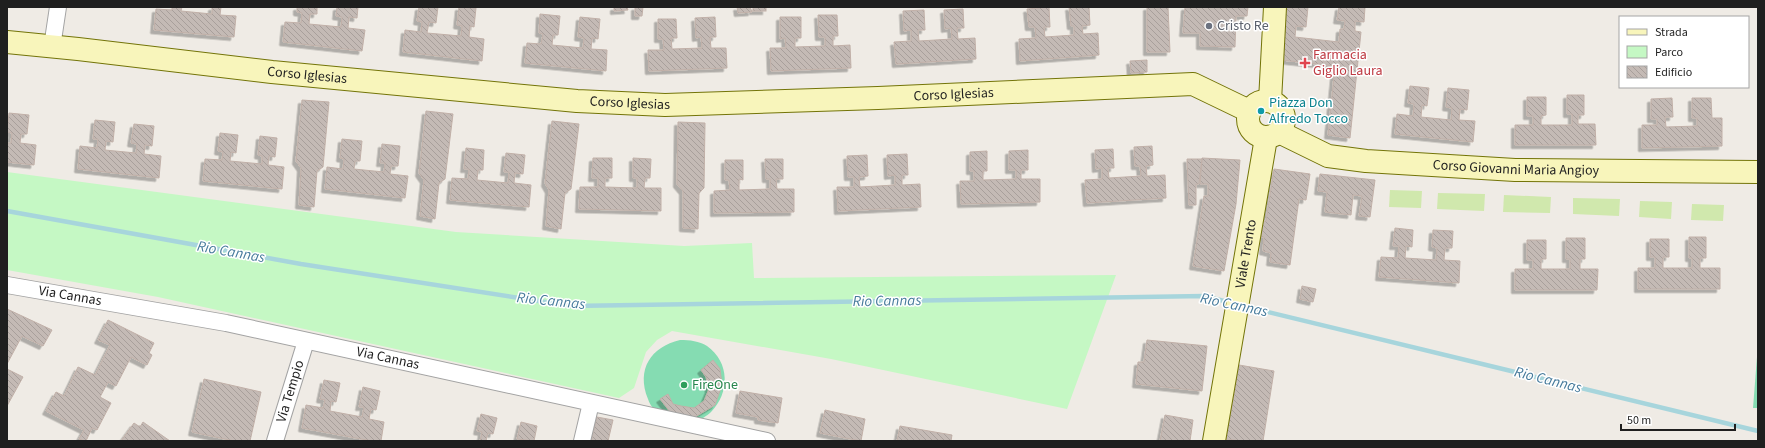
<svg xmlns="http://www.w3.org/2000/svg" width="1765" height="448" viewBox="0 0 1765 448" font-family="'Source Sans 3',sans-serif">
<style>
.grass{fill:#d0e8ad}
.park{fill:#c5f8c4}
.pitch{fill:#85dcb2}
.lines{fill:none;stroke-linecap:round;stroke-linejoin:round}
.stream{stroke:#a7d5dc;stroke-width:4.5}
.building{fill:url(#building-back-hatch);stroke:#c1b0a8;filter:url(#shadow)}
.street-casing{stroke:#a3a3a3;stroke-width:18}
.secondary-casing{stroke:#737408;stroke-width:24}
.street{stroke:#fff;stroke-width:16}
.secondary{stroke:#f8f5bb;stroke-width:22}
.worship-dot{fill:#6b7280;stroke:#fff;stroke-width:1.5}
.health-dot{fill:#e0444e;stroke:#fff;stroke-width:1.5}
.culture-dot{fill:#0f9aa8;stroke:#fff;stroke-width:1.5}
.leisure-dot{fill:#2e9e5b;stroke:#fff;stroke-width:1.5}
.labels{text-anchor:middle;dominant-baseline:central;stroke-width:3;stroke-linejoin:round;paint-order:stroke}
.worship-label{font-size:14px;fill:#5b616d;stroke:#fff;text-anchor:start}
.health-label{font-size:14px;fill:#be3a42;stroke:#fff;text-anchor:start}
.street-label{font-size:14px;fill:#1f1f1f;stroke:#fff}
.culture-label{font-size:14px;fill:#0d838f;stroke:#fff;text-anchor:start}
.leisure-label{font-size:14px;fill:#27864d;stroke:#fff;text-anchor:start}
.water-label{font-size:15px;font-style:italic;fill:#477b9c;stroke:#fff}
</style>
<defs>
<pattern id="building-back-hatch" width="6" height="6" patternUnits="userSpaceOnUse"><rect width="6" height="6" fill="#c4bab5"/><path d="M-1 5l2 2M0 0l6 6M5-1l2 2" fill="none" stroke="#a89f9b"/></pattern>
<filter id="shadow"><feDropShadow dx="-3.5" dy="3.5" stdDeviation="0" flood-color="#0004"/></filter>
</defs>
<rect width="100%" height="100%" fill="#efebe5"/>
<g class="grass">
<polygon points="1390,190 1422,191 1421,208 1389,207"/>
<polygon points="1438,193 1485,194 1484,211 1437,209"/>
<polygon points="1504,195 1551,197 1550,213 1503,212"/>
<polygon points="1573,198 1620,199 1619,216 1573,214"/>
<polygon points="1640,201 1672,202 1671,219 1639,217"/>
<polygon points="1692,204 1724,205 1723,221 1691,220"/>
</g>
<polygon class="park" points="7,172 456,232 684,246 752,243 754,278 1116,275 1067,409 831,359 672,331 657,340 646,352 634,388 619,398 158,297 7,270"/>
<g class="pitch">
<path d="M 680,340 C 690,340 699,341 707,346 C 730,362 730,393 711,412 C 707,416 700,420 695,421 C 689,421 680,417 674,416 C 662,413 652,412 648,399 C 636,369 651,347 680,340 Z"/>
<polygon points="1758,344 1758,408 1753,408"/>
</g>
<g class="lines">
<g class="stream">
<polyline points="7,211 301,264 571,306 1204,296 1232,303"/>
<polyline points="1243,306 1758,431"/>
</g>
</g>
<g class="building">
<polygon points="172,7 182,7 181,11 212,14 212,7 221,7 220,15 236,16 234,37 154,30 156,9 172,10"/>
<polygon points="297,7 317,7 317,14 310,14 309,24 341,27 342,17 336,16 337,7 358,7 357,18 349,17 348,28 365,30 362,51 283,42 285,22 301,23 302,13 297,12"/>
<polygon points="419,7 438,7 436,23 429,22 427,33 461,36 462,26 457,25 459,7 476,8 474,27 470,26 469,37 484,39 482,61 403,52 405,30 421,32 422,22 417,21"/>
<polygon points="614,7 627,7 628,10 614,11"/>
<polygon points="635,7 643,7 642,16 635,16"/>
<polygon points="737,7 750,7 752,12 738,13"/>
<rect x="753" y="7" width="13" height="4"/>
<polygon points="1049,7 1050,27 1044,27 1045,37 1074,35 1074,26 1071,26 1069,7 1089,7 1090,25 1082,26 1083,34 1098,33 1099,55 1020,61 1019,39 1036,38 1035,27 1029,27 1027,9"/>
<polygon points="1147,7 1168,7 1170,52 1147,52"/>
<polygon points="1185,7 1248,7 1247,16 1236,16 1235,47 1200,46 1200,33 1183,33"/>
<polygon points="1286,7 1308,7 1306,27 1296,26 1295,37 1339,42 1340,29 1344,29 1345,21 1337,20 1339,7 1365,7 1364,22 1355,21 1355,31 1361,32 1350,138 1328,135 1335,66 1281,60"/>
<polygon points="963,9 964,28 957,28 958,39 975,38 976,59 896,64 894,42 911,41 911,30 904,31 903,11 924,10 925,30 918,30 919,41 952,39 951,28 945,29 944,10"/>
<polygon points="540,14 560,16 558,35 553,35 552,45 583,48 584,38 578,37 580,17 600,19 598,39 592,38 591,49 607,50 606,71 525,63 527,43 541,44 543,34 539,33"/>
<polygon points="818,15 837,15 838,36 833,36 833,46 850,45 851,68 771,71 770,48 786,48 785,38 780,39 780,17 801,17 801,38 795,38 795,47 825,46 825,37 819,37"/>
<polygon points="715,17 716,37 710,37 711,48 726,48 727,68 649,71 648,50 664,50 663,39 658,39 658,19 676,19 677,38 671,38 672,49 702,48 701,37 696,38 695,18"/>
<polygon points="1147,60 1147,72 1131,73 1130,61"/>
<polygon points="1410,86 1429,88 1427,106 1422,105 1421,117 1451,120 1452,108 1446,107 1448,88 1469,90 1467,110 1460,109 1459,120 1475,121 1473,142 1395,134 1397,114 1413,116 1414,104 1408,103"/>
<polygon points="1567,95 1584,95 1584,115 1578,115 1578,124 1595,124 1596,145 1515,145 1515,125 1533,125 1533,116 1527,116 1527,97 1546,97 1546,115 1541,116 1541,125 1572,125 1572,114 1567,114"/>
<polygon points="1672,98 1673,117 1665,117 1666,127 1697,126 1697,118 1692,118 1692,98 1711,98 1712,118 1722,118 1722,146 1642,148 1642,125 1657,125 1657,119 1651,119 1651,99"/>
<polygon points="302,100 329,102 323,167 317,171 314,207 299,205 301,168 296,161"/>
<polygon points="426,111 453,114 445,179 439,183 435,219 420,216 424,180 419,173"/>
<polygon points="9,113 29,115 27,134 21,134 20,143 36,145 34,165 7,162 7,143 11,143 12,133 7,132"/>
<polygon points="95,120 115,122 113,142 106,141 105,150 136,153 137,144 131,143 134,124 154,126 152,146 145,145 144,154 161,156 159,178 78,169 80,146 97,148 98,139 93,139"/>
<polygon points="552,121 579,124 571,189 565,193 561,229 546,226 549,190 545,183"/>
<polygon points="678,122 705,123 704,188 699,193 698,229 683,228 683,191 677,184"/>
<polygon points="220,133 238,135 236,153 231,152 230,161 262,164 262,156 258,155 260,136 277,138 275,157 269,156 268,165 284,167 282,189 203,181 205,159 222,160 223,152 218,151"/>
<polygon points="342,139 362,141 360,161 355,161 354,169 384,172 385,163 380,163 382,144 400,146 398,166 391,166 390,174 408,176 405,198 325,189 327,167 343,169 344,159 340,158"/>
<polygon points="1152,146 1153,165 1146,166 1147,176 1165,175 1166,198 1087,203 1085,180 1102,179 1102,168 1096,169 1095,150 1113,149 1114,168 1108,168 1109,178 1141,176 1140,166 1135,166 1134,147"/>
<polygon points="466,148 484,150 483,170 478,170 477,180 508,183 509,172 504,172 506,153 525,155 523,174 515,173 514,183 531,185 529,207 450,200 452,178 468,179 469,169 464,169"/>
<polygon points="1028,150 1028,170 1021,170 1021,179 1040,179 1040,202 961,204 960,181 974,181 974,171 970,171 970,152 987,151 987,171 983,171 983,180 1016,179 1016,170 1009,170 1009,151"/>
<polygon points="907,154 908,175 902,175 902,185 920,184 921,207 838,211 837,187 854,187 854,177 848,177 847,156 867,155 868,176 859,177 860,187 895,185 895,175 888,176 887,155"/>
<polygon points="593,158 612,158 612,178 605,178 605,187 637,188 637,178 633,178 633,158 651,159 650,178 645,178 644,188 661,188 661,211 579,209 580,187 598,187 598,178 592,178"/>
<polygon points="1202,158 1240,160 1236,204 1224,271 1193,266 1204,196 1208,196 1208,184 1200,184"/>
<polygon points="765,159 783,159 783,179 776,179 777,189 794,189 794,212 714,213 714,191 730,190 729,180 725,180 725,160 743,160 743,180 739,179 739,190 770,189 770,179 766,179"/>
<polygon points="1187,159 1202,159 1199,184 1196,184 1196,205 1189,205"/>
<polygon points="1274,169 1310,174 1306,200 1299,199 1290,265 1270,262 1271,253 1263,251 1264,237 1261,237 1263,221 1266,221"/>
<polygon points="1320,174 1375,180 1370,217 1359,216 1362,196 1353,195 1351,215 1325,212 1327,192 1318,191"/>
<polygon points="1395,228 1413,230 1412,247 1406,246 1405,258 1436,260 1437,248 1432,247 1433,230 1453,231 1452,248 1445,248 1444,260 1460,261 1459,283 1379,277 1381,257 1398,258 1399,246 1393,246"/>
<polygon points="1689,237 1706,237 1706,258 1700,258 1700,268 1720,268 1720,289 1638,289 1638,268 1655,268 1655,257 1650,257 1650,239 1669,239 1669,257 1663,257 1663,268 1692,268 1692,258 1689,258"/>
<polygon points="1566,238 1585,238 1585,259 1580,259 1580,269 1598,269 1597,290 1515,290 1515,269 1533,269 1533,260 1527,260 1527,240 1546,240 1546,259 1541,259 1541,269 1570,269 1570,259 1566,259"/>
<polygon points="1302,286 1316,289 1313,302 1300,299"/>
<polygon points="7,309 52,330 43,346 22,336 7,364"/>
<polygon points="108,320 154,343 149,353 152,355 147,365 131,357 116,386 108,382 100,397 111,403 97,430 92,428 86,441 84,441 79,439 84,430 46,411 56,392 64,396 78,367 95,375 110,345 98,340"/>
<polygon points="1147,340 1207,346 1202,391 1136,384 1138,362 1144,362"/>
<polygon points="713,360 720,369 722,385 715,405 695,417 679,416 671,413 660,399 668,394 673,404 681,406 694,408 704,401 709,389 706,377 701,370"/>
<polygon points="1239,365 1274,371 1263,441 1240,441 1226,439"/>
<polygon points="7,369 23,377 7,406"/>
<polygon points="204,379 261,392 250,441 234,441 192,432"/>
<polygon points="324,380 340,383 336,402 331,401 330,411 362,417 364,407 359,407 363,387 380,391 376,410 371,409 369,419 384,422 381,441 372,441 302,428 306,405 323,408 325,400 320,399"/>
<polygon points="740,391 782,398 778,423 758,420 758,417 736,413"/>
<polygon points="825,410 865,419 861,441 820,433"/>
<polygon points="481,414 497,418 493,434 488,433 486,441 480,441 482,432 477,431"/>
<polygon points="1165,415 1193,420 1190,441 1160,441"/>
<polygon points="597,417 613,420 608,441 591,441"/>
<polygon points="143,422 170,441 121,441 134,423 140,427"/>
<polygon points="521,422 537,426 534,441 517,439"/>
<polygon points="900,426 952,435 951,441 897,441"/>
</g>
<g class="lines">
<defs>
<g id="street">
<polyline points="52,47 58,7"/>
<path id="s1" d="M 7,285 L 226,323 L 767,441"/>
<path id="s2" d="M 275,441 L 306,341"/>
<polyline points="582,441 591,403"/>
</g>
<g id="secondary">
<path id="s3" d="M 7,42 L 78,49 L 272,72 L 577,101 L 665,105 L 878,98 L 1193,84 L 1249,111"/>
<circle cx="1266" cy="119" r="18"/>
<polyline points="1270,101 1275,7"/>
<path id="s4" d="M 1279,132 L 1328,156 L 1366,161 L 1515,170 L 1758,172"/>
<path id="s5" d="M 1214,441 L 1266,138"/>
</g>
</defs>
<use href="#street" class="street-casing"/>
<use href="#secondary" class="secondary-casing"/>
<use href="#street" class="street"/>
<use href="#secondary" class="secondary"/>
</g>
<circle class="worship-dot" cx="1209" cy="26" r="4"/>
<path class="health-dot" d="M1303 57h4v4h4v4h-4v4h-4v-4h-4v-4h4z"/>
<circle class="culture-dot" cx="1261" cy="111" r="4"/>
<circle class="leisure-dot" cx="684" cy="385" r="4"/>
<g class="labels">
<g class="worship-label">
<text x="1217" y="26">Cristo Re</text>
</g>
<g class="health-label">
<text x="1313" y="55">Farmacia<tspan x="1313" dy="16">Giglio Laura</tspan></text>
</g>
<g class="street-label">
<text stroke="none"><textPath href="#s3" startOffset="302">Corso Iglesias</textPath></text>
<text stroke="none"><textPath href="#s3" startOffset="950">Corso Iglesias</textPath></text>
<text stroke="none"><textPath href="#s3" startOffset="626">Corso Iglesias</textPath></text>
<text stroke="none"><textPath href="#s4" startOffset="243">Corso Giovanni Maria Angioy</textPath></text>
<text stroke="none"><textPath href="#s5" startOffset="190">Viale Trento</textPath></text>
<text stroke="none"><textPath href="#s1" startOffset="64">Via Cannas</textPath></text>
<text stroke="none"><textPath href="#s1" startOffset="388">Via Cannas</textPath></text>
<text stroke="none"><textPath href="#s2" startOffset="52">Via Tempio</textPath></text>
</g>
<g class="culture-label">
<text x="1269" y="103">Piazza Don<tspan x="1269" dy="16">Alfredo Tocco</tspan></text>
</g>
<g class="leisure-label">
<text x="692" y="385">FireOne</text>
</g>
<g class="water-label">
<text transform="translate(231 252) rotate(10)">Rio Cannas</text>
<text transform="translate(551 301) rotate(6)">Rio Cannas</text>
<text transform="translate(887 301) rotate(-1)">Rio Cannas</text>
<text transform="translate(1234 305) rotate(12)">Rio Cannas</text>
<text transform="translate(1548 380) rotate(14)">Rio Cannas</text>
</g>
</g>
<rect width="1765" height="448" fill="none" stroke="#1f1f1f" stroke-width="16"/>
<rect x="1619" y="16" width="130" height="72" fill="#ffffff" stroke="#a5a5a5"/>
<rect x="1627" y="29" width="20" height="6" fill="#f8f5bb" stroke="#a5a5a5"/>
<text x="1655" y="36" font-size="12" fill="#1f1f1f">Strada</text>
<rect x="1627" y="46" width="20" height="12" fill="#c5f8c4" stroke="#a5a5a5"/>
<text x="1655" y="56" font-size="12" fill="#1f1f1f">Parco</text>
<rect x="1627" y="66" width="20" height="12" fill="url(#building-back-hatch)" stroke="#a5a5a5"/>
<text x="1655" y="76" font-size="12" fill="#1f1f1f">Edificio</text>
<path d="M1621 424v6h114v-6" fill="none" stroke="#1f1f1f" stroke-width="2"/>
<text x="1627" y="424" font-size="12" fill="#1f1f1f" stroke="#ffffff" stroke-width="3" paint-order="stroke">50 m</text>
</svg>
